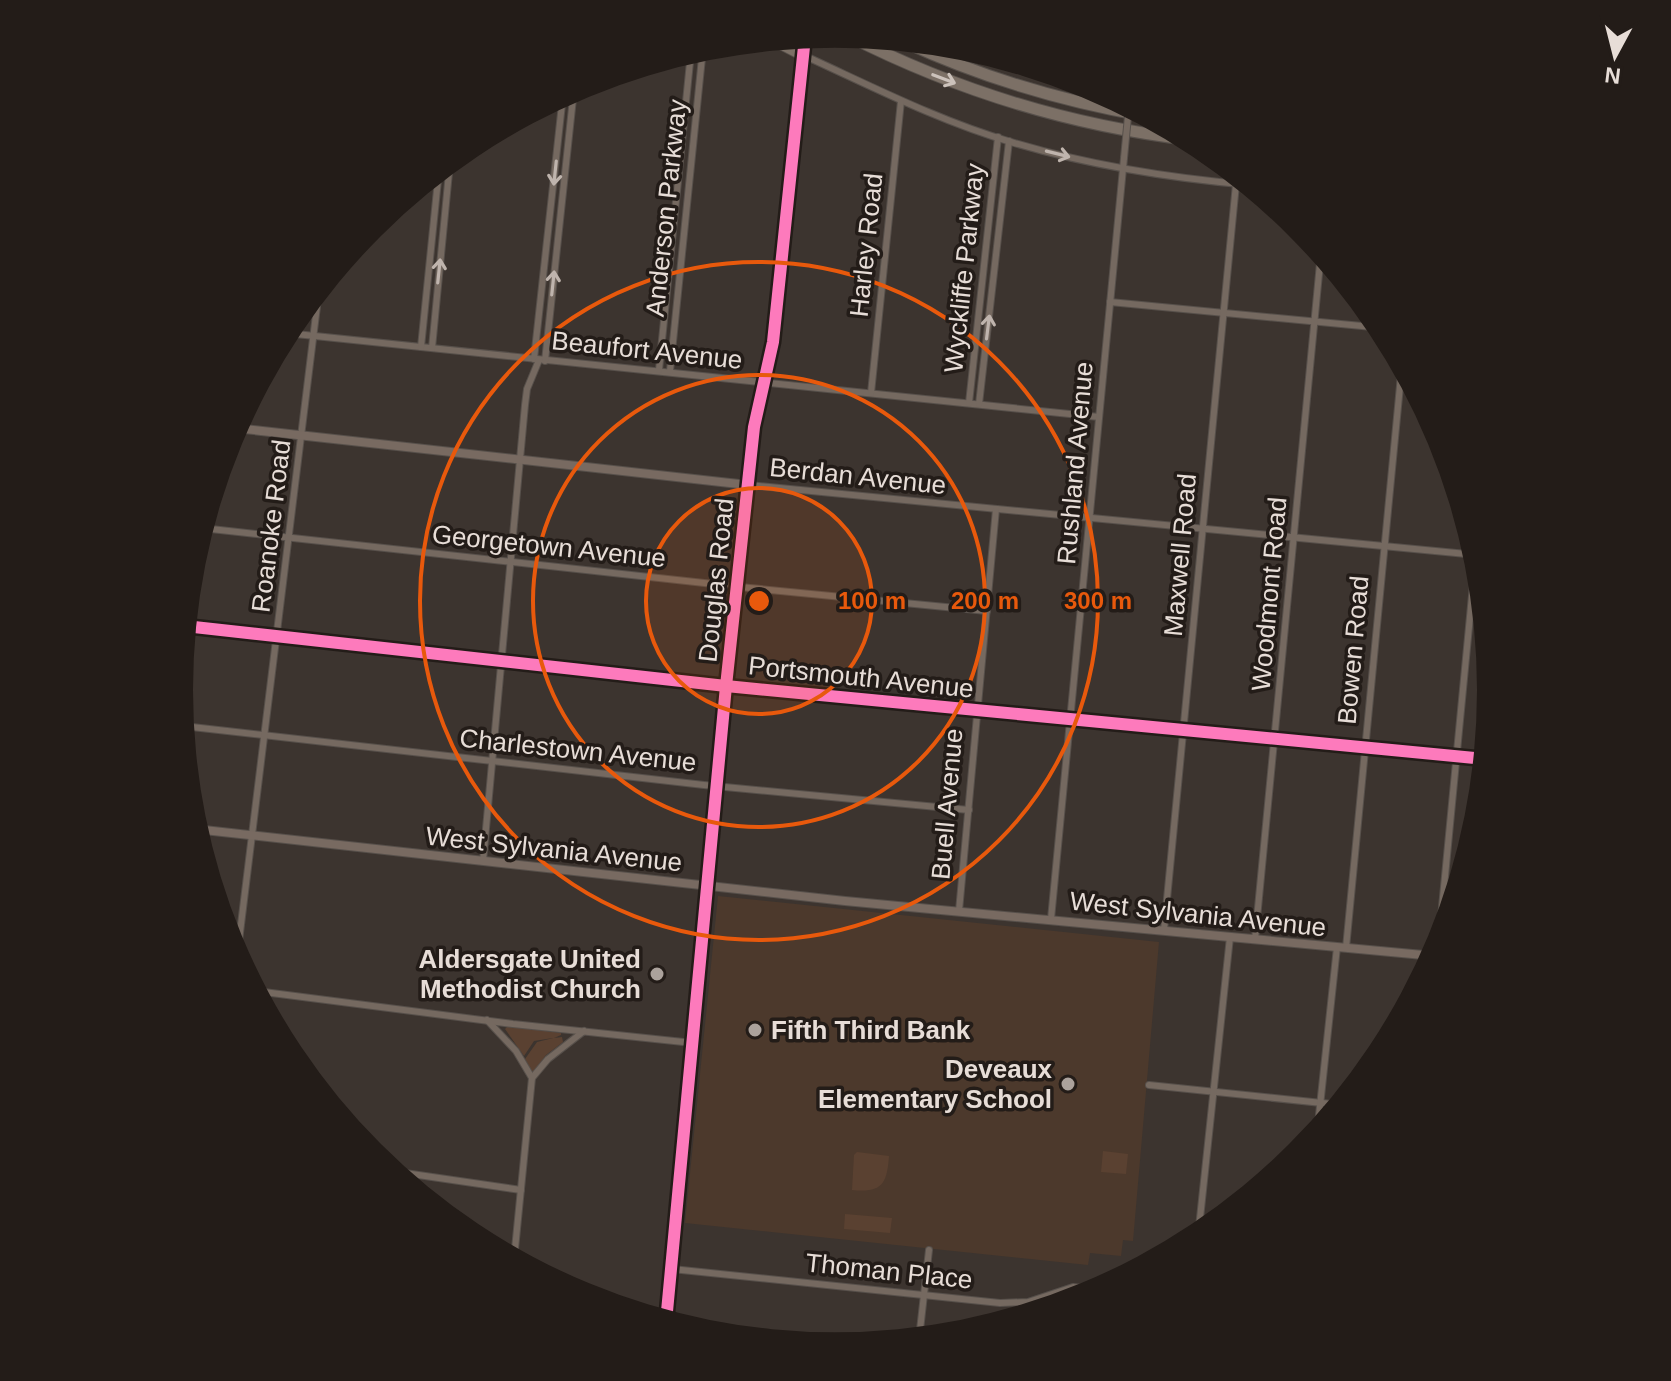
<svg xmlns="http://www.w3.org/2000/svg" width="1671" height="1381" viewBox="0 0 1671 1381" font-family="Arial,sans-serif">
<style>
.built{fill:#4c392c}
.green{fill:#5a4131}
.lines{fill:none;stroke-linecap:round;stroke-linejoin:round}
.street-casing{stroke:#57504b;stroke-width:8}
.secondary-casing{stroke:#57504b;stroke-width:10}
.highway-casing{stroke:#57504b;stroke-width:13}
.street{stroke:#756960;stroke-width:6}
.secondary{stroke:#786a61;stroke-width:8}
.highway{stroke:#7c7066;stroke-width:11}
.street-bridge-casing{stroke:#57504b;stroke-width:8;stroke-linecap:butt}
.street-bridge{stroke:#756960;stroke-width:6}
.cycleway-casing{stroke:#231c18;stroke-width:17}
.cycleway{stroke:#fd7abc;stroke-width:12}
.oneway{stroke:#ccc2bb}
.oneway2{stroke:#bfb4ad}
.ring{fill:none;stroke:#e8590c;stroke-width:4}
.poi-dot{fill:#aba29c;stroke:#231c18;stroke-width:3}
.labels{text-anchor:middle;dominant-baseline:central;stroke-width:7;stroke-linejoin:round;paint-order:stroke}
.street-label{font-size:26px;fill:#e7ddd7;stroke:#231c18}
.poi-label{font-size:26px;font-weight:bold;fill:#e7ddd7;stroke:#231c18;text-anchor:end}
.centre{fill:#e8590c;stroke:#231c18;stroke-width:4}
.ring-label{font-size:24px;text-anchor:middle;font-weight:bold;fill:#e8590c;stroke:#231c18;stroke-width:7;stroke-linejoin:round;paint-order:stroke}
</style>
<rect width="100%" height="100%" fill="#3c342f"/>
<polygon class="built" points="718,896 1159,942 1133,1241 1123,1240 1121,1256 1090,1253 1088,1265 685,1223"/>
<g class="green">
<polygon points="508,1026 561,1033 561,1035 554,1038 562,1037 563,1042 546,1055 533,1073 525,1059 537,1042 553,1038 534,1041 524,1056 505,1029"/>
<polygon points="1103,1151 1128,1154 1126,1174 1101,1172"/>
<path d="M 857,1152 L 889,1156 C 887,1184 882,1193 852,1190 L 854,1155 Z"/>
<polygon points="845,1214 892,1218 890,1233 844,1229"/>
</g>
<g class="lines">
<defs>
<g id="street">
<polyline points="742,43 750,44"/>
<path d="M 803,55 C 871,86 939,121 1011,142 C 1088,165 1169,178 1250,185"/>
<polyline points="1110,302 1383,328"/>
<polyline points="286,333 1099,417"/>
<polyline points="421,347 439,170"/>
<polyline points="432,348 450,162"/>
<polyline points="534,359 563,95"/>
<polyline points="545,361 574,89"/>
<polyline points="659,370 691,52"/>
<polyline points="670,371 703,48"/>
<polyline points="871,393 901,101"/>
<polyline points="969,403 998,137"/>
<polyline points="979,404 1009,141"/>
<polyline points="748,485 1477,555"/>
<polyline points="202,528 750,588 987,611"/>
<polyline points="185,626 726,686 1485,759"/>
<polyline points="183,726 704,785 969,810"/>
<polyline points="483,861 525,405 527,389 539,360"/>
<polyline points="959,911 996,509"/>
<polyline points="1051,919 1124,158"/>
<polyline points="1164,930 1236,184"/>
<polyline points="1255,939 1321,253"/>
<polyline points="1346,948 1402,365"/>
<polyline points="1438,949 1476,554"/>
<polyline points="237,957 319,290"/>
<polyline points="256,991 513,1024 693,1043"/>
<polyline points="487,1020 516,1051 532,1078"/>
<polyline points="1149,1085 1341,1105"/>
<polyline points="1317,1134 1337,947"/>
<polyline points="391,1171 521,1190"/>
<polyline points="1198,1237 1230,937"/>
<polyline points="514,1259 532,1078 548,1059 584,1031"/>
<polyline points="672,1269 1000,1303 1028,1302 1073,1287 1100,1290"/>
<polyline points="919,1339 929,1250"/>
</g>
<g id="secondary">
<polyline points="235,428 748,485"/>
<polyline points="195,829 845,901 1434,956"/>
<polyline points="666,1322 726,686 754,427 773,342 805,37"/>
</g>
<g id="highway">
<path d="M 847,35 C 955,90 1072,126 1192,140"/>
<polyline points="774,40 803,55"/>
<path d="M 903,41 C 980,77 1061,101 1146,116"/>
</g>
</defs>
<use href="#street" class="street-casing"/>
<use href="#secondary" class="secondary-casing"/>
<use href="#highway" class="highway-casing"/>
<use href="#street" class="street"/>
<use href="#secondary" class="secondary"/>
<use href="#highway" class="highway"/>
<defs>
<polyline id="street-bridge" points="1124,158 1129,106"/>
</defs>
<use href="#street-bridge" class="street-bridge-casing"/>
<use href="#street-bridge" class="street-bridge"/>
<defs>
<g id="cycleway">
<polyline points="185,626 726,686 1485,759"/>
<polyline points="666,1322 726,686 754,427 773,342 805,37"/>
</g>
</defs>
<use href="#cycleway" class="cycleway-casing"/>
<use href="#cycleway" class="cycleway"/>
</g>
<defs><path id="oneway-shaft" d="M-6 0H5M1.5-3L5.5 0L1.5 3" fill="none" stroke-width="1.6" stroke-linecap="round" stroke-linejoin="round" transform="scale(2)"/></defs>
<use class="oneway" href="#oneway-shaft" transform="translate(944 79) rotate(21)"/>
<g class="oneway2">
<use href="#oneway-shaft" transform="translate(1058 154) rotate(14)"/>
<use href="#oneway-shaft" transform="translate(555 173) rotate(96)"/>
<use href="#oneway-shaft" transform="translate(439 271) rotate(-84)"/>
<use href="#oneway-shaft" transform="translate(553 283) rotate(-84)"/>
<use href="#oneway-shaft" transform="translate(988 327) rotate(-83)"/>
</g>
<circle cx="759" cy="601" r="113" fill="#e8590c" fill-opacity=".12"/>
<g class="ring">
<circle cx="759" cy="601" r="113"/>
<circle cx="759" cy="601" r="226"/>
<circle cx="759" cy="601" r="339"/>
</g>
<g class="poi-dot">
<circle cx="657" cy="974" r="8"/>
<circle cx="755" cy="1030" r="8"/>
<circle cx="1068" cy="1084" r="8"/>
</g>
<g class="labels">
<g class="street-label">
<text transform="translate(666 208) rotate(-84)">Anderson Parkway</text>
<text transform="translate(866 245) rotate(-84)">Harley Road</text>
<text transform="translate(964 268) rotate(-84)">Wyckliffe Parkway</text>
<text transform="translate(647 350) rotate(6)">Beaufort Avenue</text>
<text transform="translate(1075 463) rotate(-85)">Rushland Avenue</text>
<text transform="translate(858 476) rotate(6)">Berdan Avenue</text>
<text transform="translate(271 526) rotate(-83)">Roanoke Road</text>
<text transform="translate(549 546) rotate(6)">Georgetown Avenue</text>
<text transform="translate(1180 555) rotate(-85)">Maxwell Road</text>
<text transform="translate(716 580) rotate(-84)">Douglas Road</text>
<text transform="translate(1269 594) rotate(-85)">Woodmont Road</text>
<text transform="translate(1353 650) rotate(-85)">Bowen Road</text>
<text transform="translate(861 677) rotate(6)">Portsmouth Avenue</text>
<text transform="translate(578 750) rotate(6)">Charlestown Avenue</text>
<text transform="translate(947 804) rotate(-85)">Buell Avenue</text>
<text transform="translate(554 849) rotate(6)">West Sylvania Avenue</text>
<text transform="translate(1198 914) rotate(6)">West Sylvania Avenue</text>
<text transform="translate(889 1271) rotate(6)">Thoman Place</text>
</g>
<g class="poi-label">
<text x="641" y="959">Aldersgate United<tspan x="641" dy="30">Methodist Church</tspan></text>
<text x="771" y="1030" text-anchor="start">Fifth Third Bank</text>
<text x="1052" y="1069">Deveaux<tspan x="1052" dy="30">Elementary School</tspan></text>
</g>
</g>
<path d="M0 0H1671V1381H0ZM193 690a642 642 0 1 1 1284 0a642 642 0 1 1-1284 0Z" fill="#231c18" fill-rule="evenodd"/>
<circle cx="759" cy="601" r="12" class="centre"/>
<g class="ring-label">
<text x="872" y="609">100 m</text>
<text x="985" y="609">200 m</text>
<text x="1098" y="609">300 m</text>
</g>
<g transform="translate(1615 56) rotate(187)" stroke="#231c18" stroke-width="6" paint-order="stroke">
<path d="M0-6L14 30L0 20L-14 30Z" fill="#e7ddd7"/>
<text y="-12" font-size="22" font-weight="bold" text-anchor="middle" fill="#e7ddd7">N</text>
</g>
</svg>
